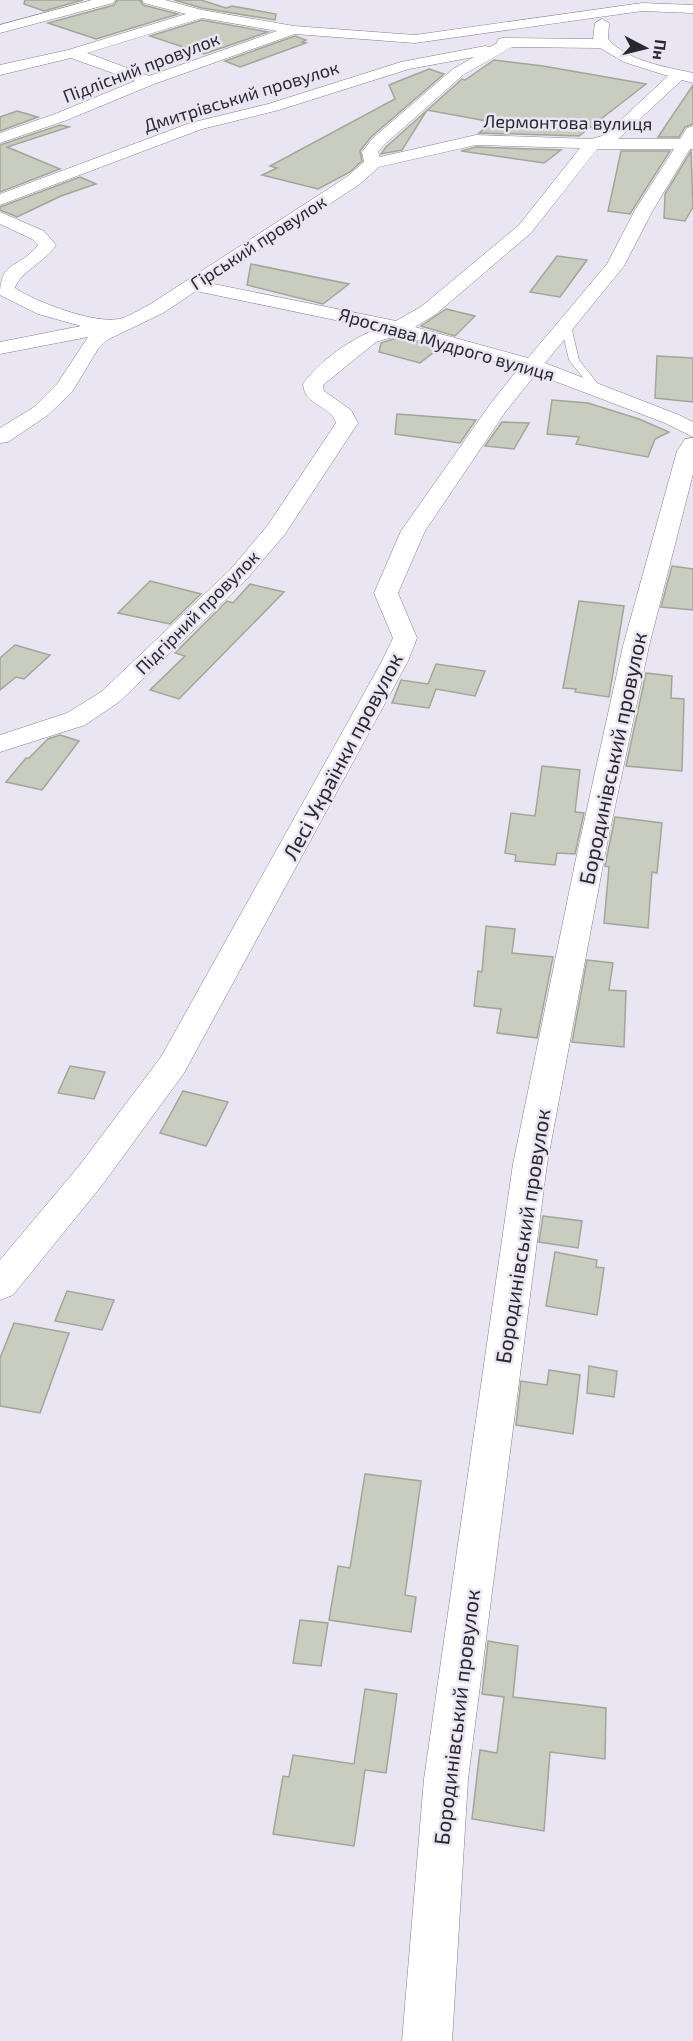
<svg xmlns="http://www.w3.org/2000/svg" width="693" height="2041" viewBox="0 0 693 2041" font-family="'Exo 2',sans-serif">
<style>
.building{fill:#c9cdc0;stroke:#a1a699;stroke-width:1.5}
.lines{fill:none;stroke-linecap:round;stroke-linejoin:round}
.lane-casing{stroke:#837e8b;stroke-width:1}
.street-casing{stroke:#837e8b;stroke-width:1}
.lane{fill:#fff;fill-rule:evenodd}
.street{fill:#fff;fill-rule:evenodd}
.labels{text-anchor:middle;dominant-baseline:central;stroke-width:5;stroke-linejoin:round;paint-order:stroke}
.far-street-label{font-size:18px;fill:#29282d;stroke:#eae5f2}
.street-label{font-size:21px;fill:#29282d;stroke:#eae5f2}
</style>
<rect width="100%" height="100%" fill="#eae5f2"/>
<g class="building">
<polygon points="25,0 83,0 44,11 24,4"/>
<polygon points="117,0 140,0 143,5 178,14 96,39 48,23 114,5"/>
<polygon points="174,0 201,0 226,8 232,6 276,14 275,20 202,8"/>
<polygon points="202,20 268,32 204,54 150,36"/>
<polygon points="295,36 306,40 302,42 306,43 240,67 225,61"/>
<polygon points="494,60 543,66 646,84 579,136 479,133 492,122 427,110 402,150 381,154 386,147 462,79 465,80"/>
<polygon points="429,69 444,74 371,137 360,151 362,161 350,172 318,189 262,175 277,168 270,166 395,99 389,85"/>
<polygon points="693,85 693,124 685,127 679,137 658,137"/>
<polygon points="17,111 38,117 0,131 0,117"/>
<polygon points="60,125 69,127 7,147 60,169 0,192 0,145"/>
<polygon points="476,147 561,150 544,163 461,151"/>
<polygon points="621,151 670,151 630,214 608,211"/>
<polygon points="691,151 693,207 685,221 664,218 665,194"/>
<polygon points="80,177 96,184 61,196 17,217 0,210 0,207"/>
<polygon points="557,256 587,260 560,297 530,292"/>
<polygon points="251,264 349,284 323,304 247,285"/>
<polygon points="446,309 475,316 455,336 421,326"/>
<polygon points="399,337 439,348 420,363 379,352 381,343"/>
<polygon points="657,356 693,358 693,402 655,398"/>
<polygon points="552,400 588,403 639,419 669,432 655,439 648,457 576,444 579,437 547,434"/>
<polygon points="397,414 476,420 460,443 395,434"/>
<polygon points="502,422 529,423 514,449 485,446"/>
<polygon points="672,566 693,569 693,610 661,607"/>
<polygon points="150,581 201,594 170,624 118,613"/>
<polygon points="250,584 284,592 179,699 150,690 185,656 175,653 227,601 233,603"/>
<polygon points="579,601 624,606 609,697 575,692 576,689 563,688"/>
<polygon points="15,645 50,655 24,679 16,677 0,690 0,658"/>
<polygon points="436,664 485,671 475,696 436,689 429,708 392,703 401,680 428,684"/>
<polygon points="646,673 672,676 671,698 684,699 682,771 626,766"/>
<polygon points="60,735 79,741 42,790 6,782 26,758 29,758 48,739"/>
<polygon points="542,766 580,770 575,812 584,813 575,854 557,853 555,865 515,861 516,855 505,853 511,813 535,816"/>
<polygon points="615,817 662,823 657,873 652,872 648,928 604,923 609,867 605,866"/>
<polygon points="486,926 515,929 512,953 553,957 537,1038 497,1033 501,1009 474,1006 478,971 482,972"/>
<polygon points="587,960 613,963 609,990 626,991 624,1047 572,1042"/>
<polygon points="70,1066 105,1072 94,1099 58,1093"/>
<polygon points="183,1091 228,1102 206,1146 160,1133"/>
<polygon points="543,1216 582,1221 578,1248 539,1242"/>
<polygon points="555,1252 597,1260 596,1267 604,1268 597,1315 546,1306"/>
<polygon points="67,1291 114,1300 102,1330 55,1321"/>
<polygon points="14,1323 69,1333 40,1413 0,1406 0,1358"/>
<polygon points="589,1366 617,1371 614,1397 587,1393"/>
<polygon points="549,1370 580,1375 573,1434 516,1425 521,1381 547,1385"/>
<polygon points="365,1474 421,1481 405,1595 416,1597 411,1632 329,1620 338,1566 350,1568"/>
<polygon points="300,1620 328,1623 321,1666 293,1663"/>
<polygon points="488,1641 518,1646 513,1697 606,1708 605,1759 550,1752 544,1831 472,1819 480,1750 497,1753 504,1697 482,1694"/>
<polygon points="365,1689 397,1694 386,1773 365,1770 354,1846 273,1834 283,1776 289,1777 293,1755 354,1764"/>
</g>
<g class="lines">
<defs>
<polygon id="lane" points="566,323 571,326 579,360 601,388 599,390 593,390 569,360 561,326"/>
<g id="street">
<polygon points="92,0 115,0 113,3 0,33 0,25"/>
<path d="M 142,0 L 165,0 L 202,10 L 294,26 L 415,35 L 642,3 L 693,5 L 693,13 L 642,11 L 415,43 L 295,34 L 154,84 L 67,120 L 0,143 L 0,133 L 55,114 L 135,81 L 71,58 L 0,75 L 0,65 L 68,50 L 186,14 L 144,3 ZM 202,18 L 277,31 L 149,76 L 87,53 Z"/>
<path d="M 602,19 L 609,23 L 608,39 C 627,61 666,67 693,73 L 693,83 L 682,80 L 618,139 L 680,139 L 687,128 L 693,126 L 693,149 L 690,149 L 653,210 L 624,266 L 545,363 L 679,415 L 693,422 L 693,437 L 665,423 L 536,374 L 506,411 L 425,531 L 398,593 L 417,638 L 408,661 L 184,1073 L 103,1184 L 13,1295 L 0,1300 L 0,1260 L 79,1166 L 161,1057 L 382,661 L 393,638 L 374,593 L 401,531 L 491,403 L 519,368 L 399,335 L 376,342 L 323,385 L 324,391 L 351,410 L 358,423 L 285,534 L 246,580 L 119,702 L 85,725 L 0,752 L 0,735 L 67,713 L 101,692 L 230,570 L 268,525 L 336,423 C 330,404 305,407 303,384 C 317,363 354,336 378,329 L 196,291 L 163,313 L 107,340 L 98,349 L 72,392 L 48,415 L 8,442 L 0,443 L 0,428 L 34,407 L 57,384 L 88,337 L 0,354 L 0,342 L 81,326 L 38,314 L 0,295 C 0,259 20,269 38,245 L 32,239 L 0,224 L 0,212 L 44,231 L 56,245 C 45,262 19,273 15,288 C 36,302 94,324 119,319 C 129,317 140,309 149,305 L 348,176 L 364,162 L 362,152 L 372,139 L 453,69 L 474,57 L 409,69 L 279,110 L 202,129 L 0,205 L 0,194 L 190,123 L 268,104 L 401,62 L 485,46 L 490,47 L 497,43 L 498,39 L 503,38 L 593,39 L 595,23 ZM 512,47 L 600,48 L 624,62 L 668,76 L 610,130 L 602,136 L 591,139 L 476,135 L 380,157 L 378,152 L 384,145 L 463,75 ZM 476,145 L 580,148 L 519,225 L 422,306 L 396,321 L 209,283 L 360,184 L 379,167 ZM 597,149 L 674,149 L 635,210 L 607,264 L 528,358 L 415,327 L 436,314 L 531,233 Z"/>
<polygon points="693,438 693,474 649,646 605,854 547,1164 468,1779 452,2041 402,2041 424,1779 513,1164 577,854 623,646 677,451 685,439"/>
</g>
</defs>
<use href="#lane" class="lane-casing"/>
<use href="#street" class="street-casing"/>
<use href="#lane" class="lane"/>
<use href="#street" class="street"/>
</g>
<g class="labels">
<g class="far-street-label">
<text transform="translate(141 67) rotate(-21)">Підлісний провулок</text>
<text transform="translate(241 96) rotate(-17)">Дмитрівський провулок</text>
<text transform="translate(568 122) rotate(1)">Лермонтова вулиця</text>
<text transform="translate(258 242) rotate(-33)">Гірський провулок</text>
<text transform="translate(447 344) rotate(16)">Ярослава Мудрого вулиця</text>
<text transform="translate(197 612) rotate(-45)">Підгірний провулок</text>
</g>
<g class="street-label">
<text transform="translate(342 756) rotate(-62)">Лесі Українки провулок</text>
<text transform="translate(612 758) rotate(-78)">Бородинівський провулок</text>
<text transform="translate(522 1236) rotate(-81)">Бородинівський провулок</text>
<text transform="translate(456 1717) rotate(-83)">Бородинівський провулок</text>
</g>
</g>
<g transform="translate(645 48) rotate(97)" stroke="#eae5f2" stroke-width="4.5" paint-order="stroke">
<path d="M0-4.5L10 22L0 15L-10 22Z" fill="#29282d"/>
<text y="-9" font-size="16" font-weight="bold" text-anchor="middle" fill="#29282d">Пн</text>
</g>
</svg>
